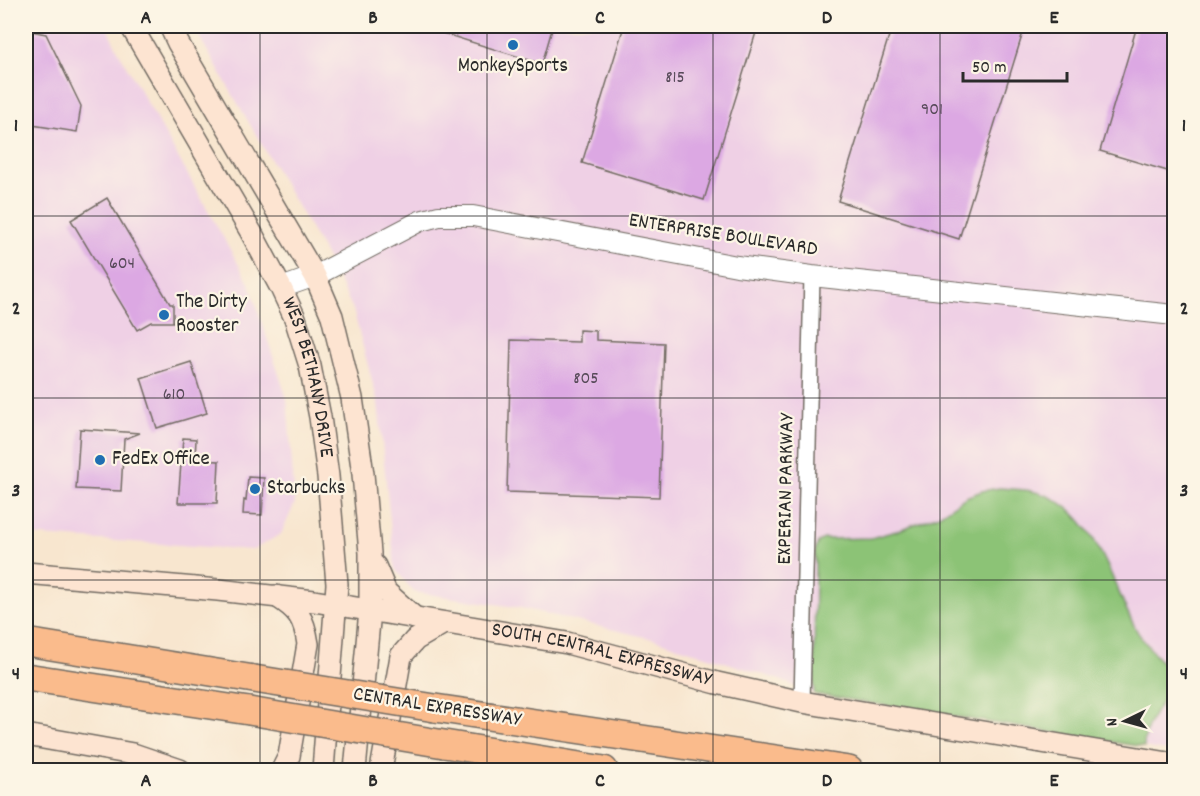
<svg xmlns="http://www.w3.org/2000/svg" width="1200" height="796" viewBox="0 0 1200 796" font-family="Dekko,sans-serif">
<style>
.built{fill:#efd0e5}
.green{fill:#8cc376;stroke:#5c7750;stroke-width:1.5}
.building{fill:#dca8e3}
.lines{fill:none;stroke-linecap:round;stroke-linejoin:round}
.minor-casing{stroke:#736c64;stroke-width:18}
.tertiary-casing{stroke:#736c64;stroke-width:22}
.secondary-casing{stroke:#736c64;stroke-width:24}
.motorway-casing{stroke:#736c64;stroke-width:30}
.minor{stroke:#fff;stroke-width:15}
.tertiary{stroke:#fff;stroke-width:20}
.secondary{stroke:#fde4d1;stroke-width:21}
.motorway{stroke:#fabb8c;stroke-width:27}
.motorway-bridge-casing{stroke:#736c64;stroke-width:30;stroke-linecap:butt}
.motorway-bridge{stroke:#fabb8c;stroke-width:27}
.grid{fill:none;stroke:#2b2b2b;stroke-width:1.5;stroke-opacity:0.55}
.poi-dot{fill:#1f6fb2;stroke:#fcf5e5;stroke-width:2}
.labels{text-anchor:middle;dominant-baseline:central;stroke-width:4.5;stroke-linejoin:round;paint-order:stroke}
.number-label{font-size:18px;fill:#574a59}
.poi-label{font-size:21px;fill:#2b2b2b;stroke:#fcf5e5;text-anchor:start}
.street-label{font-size:21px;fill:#2b2b2b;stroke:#fcf5e5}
.neatline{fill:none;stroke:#2b2b2b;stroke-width:2}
.grid-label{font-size:20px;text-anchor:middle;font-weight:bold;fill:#2b2b2b}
</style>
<rect width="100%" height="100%" fill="#fcf5e5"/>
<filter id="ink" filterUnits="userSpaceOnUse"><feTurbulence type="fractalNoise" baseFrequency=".0167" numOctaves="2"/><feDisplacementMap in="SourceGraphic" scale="12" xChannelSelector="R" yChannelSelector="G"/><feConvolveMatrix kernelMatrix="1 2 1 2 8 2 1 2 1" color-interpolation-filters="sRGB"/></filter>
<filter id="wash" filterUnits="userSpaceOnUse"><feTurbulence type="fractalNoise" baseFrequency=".008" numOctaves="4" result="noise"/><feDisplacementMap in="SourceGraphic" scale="24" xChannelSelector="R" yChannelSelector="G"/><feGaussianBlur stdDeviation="1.35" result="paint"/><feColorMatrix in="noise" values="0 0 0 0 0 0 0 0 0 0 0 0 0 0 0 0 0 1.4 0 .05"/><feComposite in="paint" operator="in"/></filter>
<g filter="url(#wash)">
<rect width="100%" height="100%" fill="#f8e6cf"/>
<g class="built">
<polygon points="26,26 106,26 122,58 249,283 287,399 295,503 281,534 253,550 26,535"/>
<polygon points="193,26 1174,26 1174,752 814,694 780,680 657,640 522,608 414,592 395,569 378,403 353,309 324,252"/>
</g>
<path class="green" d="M 999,488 C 1010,489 1021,489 1031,491 C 1096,503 1110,583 1137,631 C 1146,647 1175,672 1174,687 C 1160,703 1144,725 1144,747 L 814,694 L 815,551 L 818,542 L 824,539 L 871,538 L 896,531 L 939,515 L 966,497 L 982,491 Z"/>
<g id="blocks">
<g class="building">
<polygon points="426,26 553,26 542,64 426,28"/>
<polygon points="624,26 758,26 704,200 582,163"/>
<polygon points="892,26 1025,26 959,239 838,201"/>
<polygon points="1137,26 1149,26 1174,33 1174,173 1100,151"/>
<polygon points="26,30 46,34 81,106 77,132 26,124"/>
<polygon points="107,198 170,304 173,304 173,322 151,322 137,330 71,220"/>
<polygon points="579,330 596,331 596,340 664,343 659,497 507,492 511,340 579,342"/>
<polygon points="191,362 207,413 157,428 141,378"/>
<polygon points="80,429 140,433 124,439 121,491 76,489"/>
<polygon points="183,438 196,439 195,460 219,461 217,503 178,503"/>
<polygon points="248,477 264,478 262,515 243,514 244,500 246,501"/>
</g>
</g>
</g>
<g filter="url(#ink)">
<use href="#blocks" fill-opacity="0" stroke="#736c64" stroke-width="1.5"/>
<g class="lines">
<defs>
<polyline id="minor" points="802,702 812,276"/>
<polyline id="tertiary" points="281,288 315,276 420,221 439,216 473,216 737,266 812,276 1174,315"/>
<g id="secondary">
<path id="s1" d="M 131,26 L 251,232 L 281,288 L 295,318 L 310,366 L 320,417 L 328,476 L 337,584 L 323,770"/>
<polyline points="170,26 178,43 315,276 332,316 352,398 363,474 370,553 370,611 355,770"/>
<polyline points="375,566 386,592 415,618"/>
<path id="s2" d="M 26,573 L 218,590 L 314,601 L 567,643 L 717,683 L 802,702 L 1174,764"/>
<path d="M 276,596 C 298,610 304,617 308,644 L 289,756 L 282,770"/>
<polyline points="26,735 133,754 180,770"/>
<polyline points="381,770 401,656 415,640 444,623"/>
</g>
<g id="motorway">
<polyline points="26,642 254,679"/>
<polyline points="26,677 249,711"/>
<polyline points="435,708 849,770"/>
<polyline points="444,744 604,770"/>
</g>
</defs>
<use href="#minor" class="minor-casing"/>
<use href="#tertiary" class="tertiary-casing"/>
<use href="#secondary" class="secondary-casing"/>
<use href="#motorway" class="motorway-casing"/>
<use href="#minor" class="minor"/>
<use href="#tertiary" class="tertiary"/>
<use href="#secondary" class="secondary"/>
<use href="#motorway" class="motorway"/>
<defs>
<g id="motorway-bridge">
<polyline points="254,679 435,708"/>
<polyline points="249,711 444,744"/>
</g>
</defs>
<use href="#motorway-bridge" class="motorway-bridge-casing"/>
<use href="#motorway-bridge" class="motorway-bridge"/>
</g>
</g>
<path class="grid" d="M 260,26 L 260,770M 487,26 L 487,770M 713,26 L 713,770M 940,26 L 940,770M 26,216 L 1174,216M 26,398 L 1174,398M 26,580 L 1174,580"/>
<g class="poi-dot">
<circle cx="513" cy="45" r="6"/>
<circle cx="164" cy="315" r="6"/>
<circle cx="100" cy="460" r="6"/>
<circle cx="255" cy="489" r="6"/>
</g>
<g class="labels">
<g class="number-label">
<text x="675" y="78">815</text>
<text x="932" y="110">901</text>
<text x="122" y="264">604</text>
<text x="586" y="379">805</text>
<text x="174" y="395">610</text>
</g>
<g class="poi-label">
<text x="513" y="67" text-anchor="middle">MonkeySports</text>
<text x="176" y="303">The Dirty<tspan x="176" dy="24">Rooster</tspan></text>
<text x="112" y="460">FedEx Office</text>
<text x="267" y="489">Starbucks</text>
</g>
<g class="street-label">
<text transform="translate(723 236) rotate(9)">ENTERPRISE BOULEVARD</text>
<text stroke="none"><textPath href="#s1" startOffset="396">WEST BETHANY DRIVE</textPath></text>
<text transform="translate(787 489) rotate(-89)">EXPERIAN PARKWAY</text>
<text stroke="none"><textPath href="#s2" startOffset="582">SOUTH CENTRAL EXPRESSWAY</textPath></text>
<text transform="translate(437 708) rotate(9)">CENTRAL EXPRESSWAY</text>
</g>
</g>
<rect width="1200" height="796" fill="none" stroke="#fcf5e5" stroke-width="66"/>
<g transform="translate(1125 721) rotate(265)" stroke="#fcf5e5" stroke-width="4.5" paint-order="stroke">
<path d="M0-4.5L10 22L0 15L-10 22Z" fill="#2b2b2b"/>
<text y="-9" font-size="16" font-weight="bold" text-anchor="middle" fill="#2b2b2b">N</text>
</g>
<path d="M963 72v9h104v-9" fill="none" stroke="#2b2b2b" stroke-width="3"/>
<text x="972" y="72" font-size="18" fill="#2b2b2b" stroke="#fcf5e5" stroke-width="4.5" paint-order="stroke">50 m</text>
<rect x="33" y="33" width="1134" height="730" class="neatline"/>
<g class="grid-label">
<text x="146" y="23">A</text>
<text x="373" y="23">B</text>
<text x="600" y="23">C</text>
<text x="827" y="23">D</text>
<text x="1054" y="23">E</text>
<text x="16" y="131">1</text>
<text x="1184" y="131">1</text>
<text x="16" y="314">2</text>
<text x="1184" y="314">2</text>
<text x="16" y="496">3</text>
<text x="1184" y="496">3</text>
<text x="16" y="679">4</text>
<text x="1184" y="679">4</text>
<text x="146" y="786">A</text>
<text x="373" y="786">B</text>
<text x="600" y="786">C</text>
<text x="827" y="786">D</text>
<text x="1054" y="786">E</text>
</g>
</svg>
